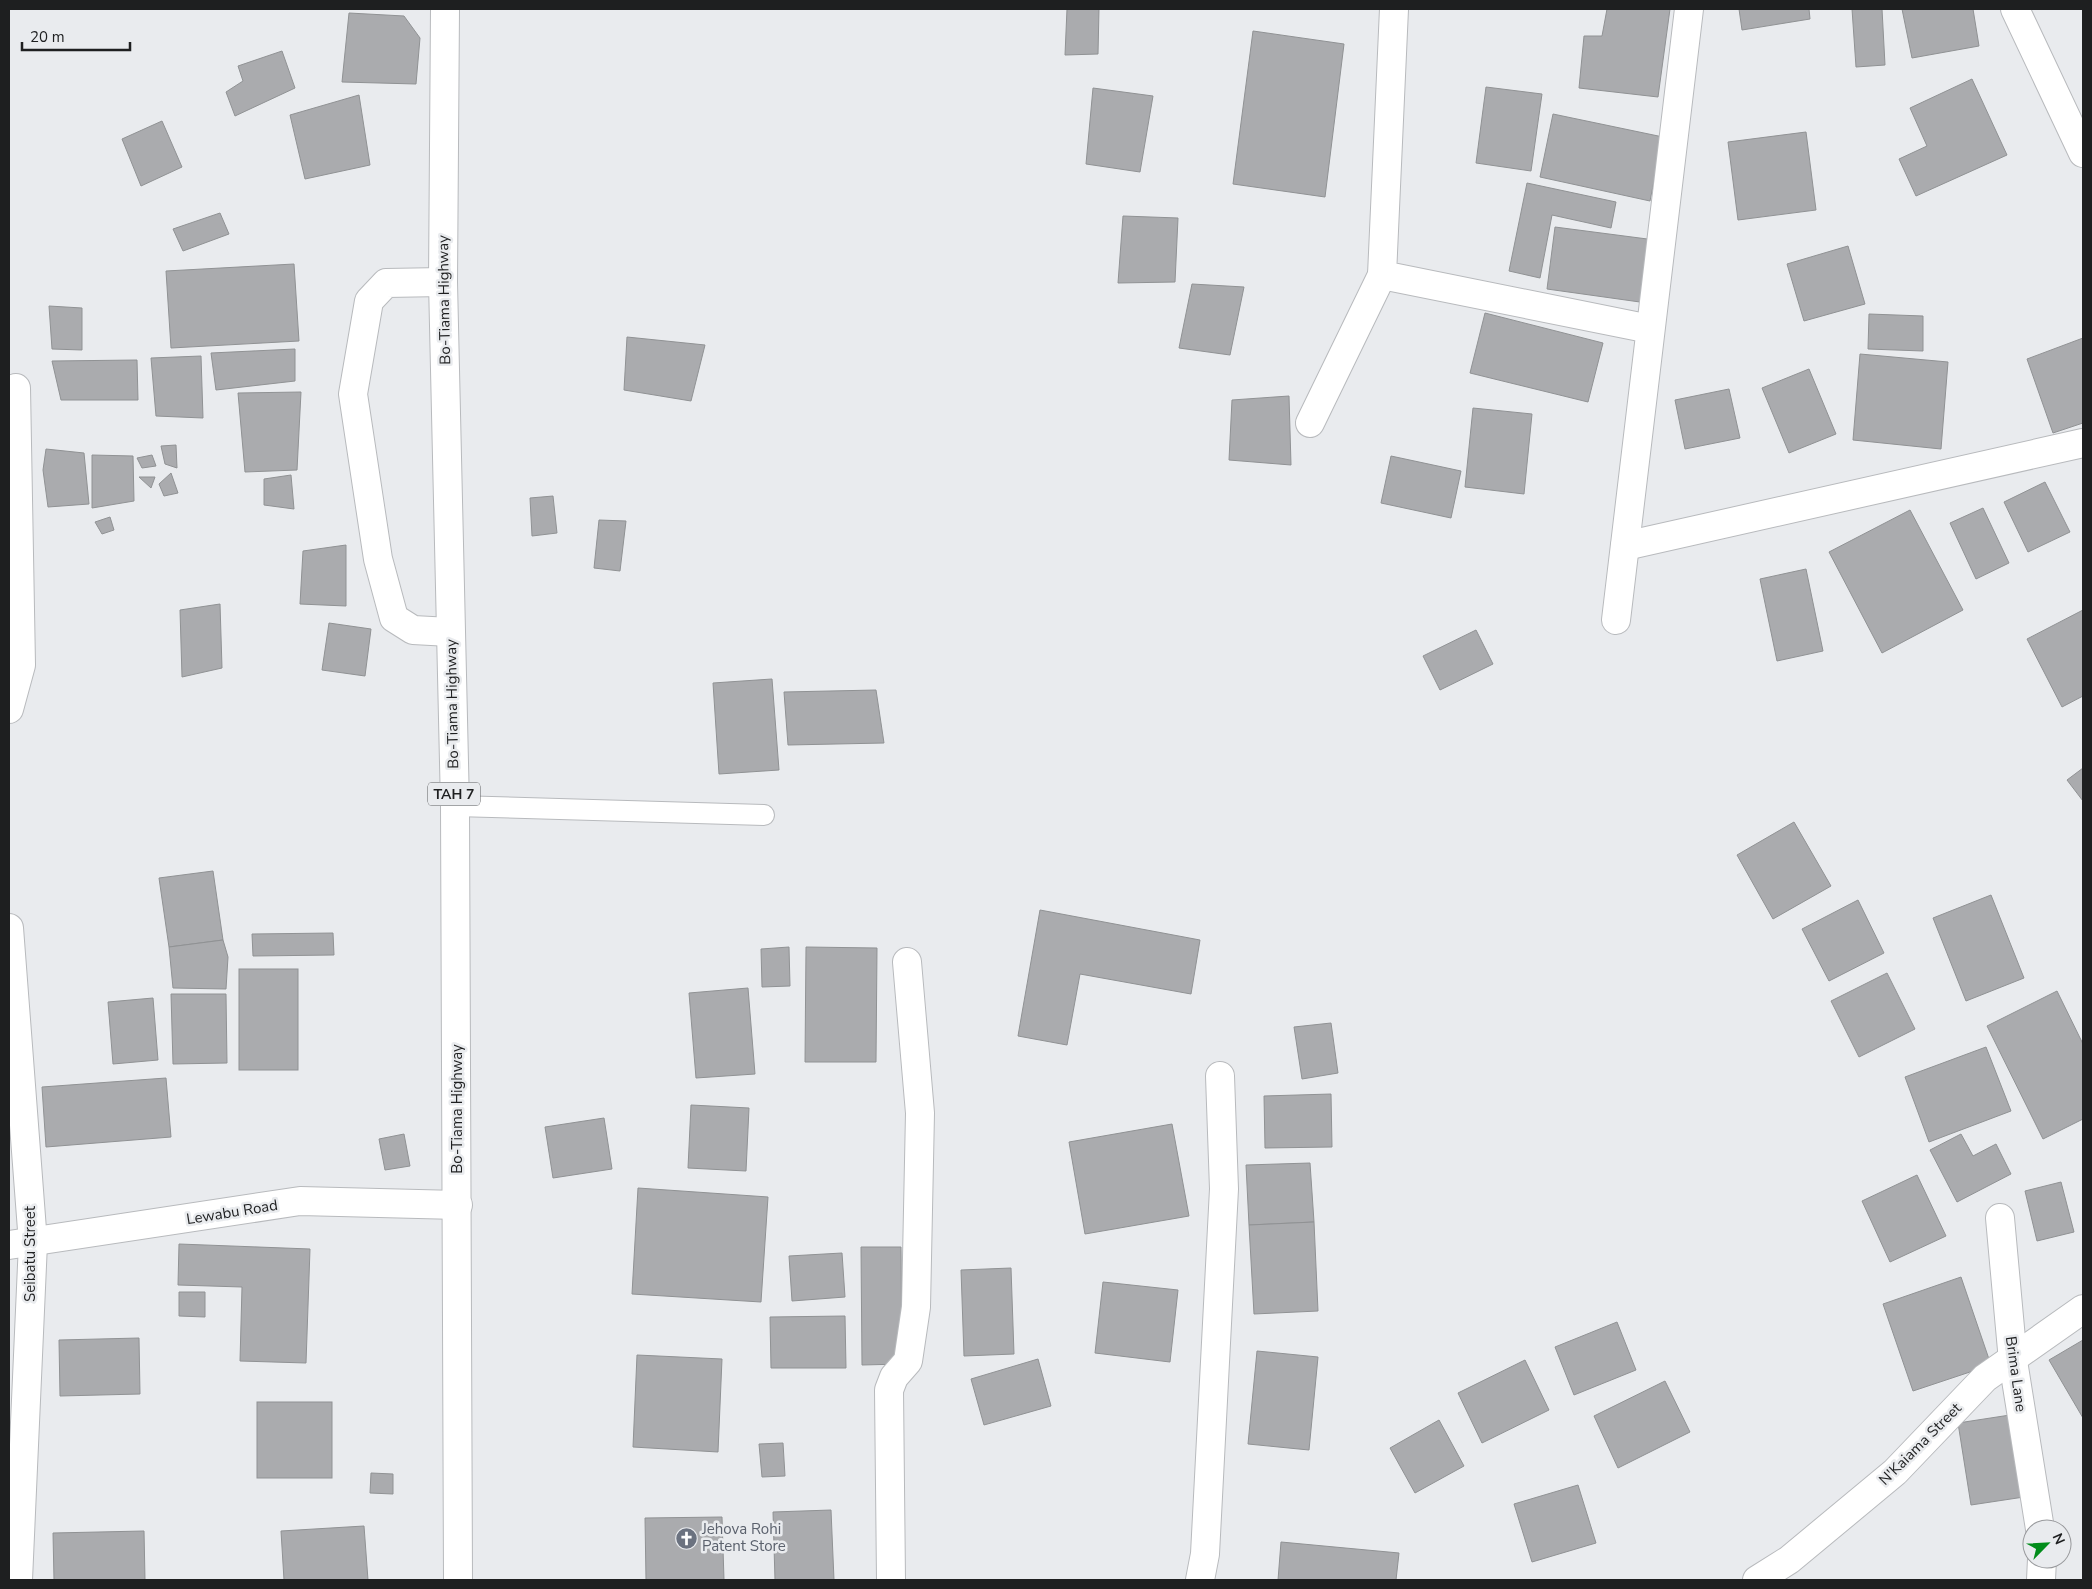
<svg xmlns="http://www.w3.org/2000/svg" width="2092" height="1589" viewBox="0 0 2092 1589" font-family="'Nunito Sans',sans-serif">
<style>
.building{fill:#aaabae;stroke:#909294}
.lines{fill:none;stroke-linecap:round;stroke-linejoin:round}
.service-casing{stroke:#b8babd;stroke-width:22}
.minor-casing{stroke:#b8babd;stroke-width:30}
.trunk-casing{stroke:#b8babd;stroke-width:30}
.service{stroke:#fff;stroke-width:20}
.minor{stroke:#fff;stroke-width:28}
.trunk{stroke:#fff;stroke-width:28}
.labels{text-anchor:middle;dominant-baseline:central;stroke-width:5;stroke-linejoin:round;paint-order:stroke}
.shield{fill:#e9ebee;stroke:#5b5c5e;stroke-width:1}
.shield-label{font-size:14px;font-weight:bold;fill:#1e1f20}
.street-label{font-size:15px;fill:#1e1f20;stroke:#e9ebee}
.worship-label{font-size:15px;fill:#5b616d;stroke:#e9ebee;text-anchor:start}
</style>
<rect width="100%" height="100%" fill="#e9ebee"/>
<g class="building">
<polygon points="1067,9 1099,9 1098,54 1065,55"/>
<polygon points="1607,9 1670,9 1658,97 1579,88 1584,36 1602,36"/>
<polygon points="1739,9 1809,9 1810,19 1742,30"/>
<polygon points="1852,9 1882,9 1885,65 1856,67"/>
<polygon points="1902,9 1973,9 1979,46 1912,58"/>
<polygon points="349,13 404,16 420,38 416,84 342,82"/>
<polygon points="1253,31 1344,44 1325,197 1233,184"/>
<polygon points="282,51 295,88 235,116 226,92 243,81 238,66"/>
<polygon points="1972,79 2007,155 1916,196 1899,159 1927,146 1910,108"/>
<polygon points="1486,87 1542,94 1531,171 1476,163"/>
<polygon points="1093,88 1153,96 1140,172 1086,164"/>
<polygon points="359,95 370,165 305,179 290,115"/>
<polygon points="1553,114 1663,137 1650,201 1540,177"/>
<polygon points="162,121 182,167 141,186 122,139"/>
<polygon points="1806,132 1816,210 1738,220 1728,142"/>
<polygon points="1527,183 1616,202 1611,228 1552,215 1540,278 1509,271"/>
<polygon points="220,213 229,234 183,251 173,229"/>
<polygon points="1123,216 1178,218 1175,282 1118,283"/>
<polygon points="1555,227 1655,240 1647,303 1547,289"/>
<polygon points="1848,246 1865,304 1804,321 1787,264"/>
<polygon points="294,264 299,341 171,348 166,271"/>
<polygon points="1192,284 1244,287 1230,355 1179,348"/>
<polygon points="49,306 82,308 82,350 52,349"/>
<polygon points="1485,313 1603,343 1588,402 1470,373"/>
<polygon points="1869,314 1923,316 1923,351 1868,349"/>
<polygon points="627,337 705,345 691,401 624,390"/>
<polygon points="2083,338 2083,423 2053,433 2027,359"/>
<polygon points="295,349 295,381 216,390 211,353"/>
<polygon points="1860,354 1948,362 1941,449 1853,440"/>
<polygon points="201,356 203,418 156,416 151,358"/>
<polygon points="137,360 138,400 61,400 52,361"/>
<polygon points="1809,369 1836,434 1789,453 1762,388"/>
<polygon points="1729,389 1740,438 1685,449 1675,400"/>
<polygon points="301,392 297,470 245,472 238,393"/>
<polygon points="1289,396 1291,465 1229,460 1232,400"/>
<polygon points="1473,408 1532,414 1524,494 1465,487"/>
<polygon points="176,445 177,468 165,464 161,446"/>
<polygon points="46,449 84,453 89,504 48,507 43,470"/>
<polygon points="92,455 133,456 134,501 92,508"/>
<polygon points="152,455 156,466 142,468 137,458"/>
<polygon points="1391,456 1461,471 1451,518 1381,503"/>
<polygon points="171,473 178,493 164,496 159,484"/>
<polygon points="291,475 294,509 264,505 264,479"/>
<polygon points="139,477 155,477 151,488"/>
<polygon points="2045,482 2070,532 2028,552 2004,502"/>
<polygon points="553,496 557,533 532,536 530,498"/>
<polygon points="1983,508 2009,563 1976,579 1950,523"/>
<polygon points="1910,510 1963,610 1882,653 1829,552"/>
<polygon points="110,517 114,530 102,534 95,522"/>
<polygon points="599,520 626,521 620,571 594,568"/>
<polygon points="346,545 346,606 300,604 303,551"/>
<polygon points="1806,569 1823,651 1777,661 1760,579"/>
<polygon points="220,604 222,668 182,677 180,610"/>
<polygon points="2083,610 2083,696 2062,707 2027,639"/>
<polygon points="329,623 371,629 365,676 322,670"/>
<polygon points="1476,630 1493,664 1440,690 1423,656"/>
<polygon points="772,679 779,770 719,774 713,683"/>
<polygon points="876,690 884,743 788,745 784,692"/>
<polygon points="2083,768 2083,801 2067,780"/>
<polygon points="1794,822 1831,886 1773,919 1737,855"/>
<polygon points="213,871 223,940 169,947 159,878"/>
<polygon points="1991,895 2024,978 1966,1001 1933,918"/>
<polygon points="1858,900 1884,953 1829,981 1802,929"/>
<polygon points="1040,910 1200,940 1191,994 1080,974 1067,1045 1018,1036"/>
<polygon points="333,933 334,955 253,956 252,934"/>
<polygon points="223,940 228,957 226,989 173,988 169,947"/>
<polygon points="789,947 790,986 762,987 761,949"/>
<polygon points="806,947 877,948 876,1062 805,1062"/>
<rect x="239" y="969" width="59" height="101"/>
<polygon points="1887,973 1915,1029 1859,1057 1831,1001"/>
<polygon points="748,988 755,1074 696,1078 689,993"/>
<polygon points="2057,991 2083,1044 2083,1119 2043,1139 1987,1026"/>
<polygon points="171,994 226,994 227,1063 173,1064"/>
<polygon points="153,998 158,1060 113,1064 108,1002"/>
<polygon points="1331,1023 1338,1073 1302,1079 1294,1027"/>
<polygon points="1986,1047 2011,1111 1929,1142 1905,1077"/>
<polygon points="166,1078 171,1137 46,1147 42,1087"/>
<polygon points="1331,1094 1332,1147 1265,1148 1264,1096"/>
<polygon points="691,1105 749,1108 746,1171 688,1168"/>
<polygon points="604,1118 612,1169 553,1178 545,1127"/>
<polygon points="1172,1124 1189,1216 1085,1234 1069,1142"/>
<polygon points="404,1134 410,1166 385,1170 379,1139"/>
<polygon points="1961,1134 1973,1156 1996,1144 2011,1174 1957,1202 1930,1150"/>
<polygon points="1310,1163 1314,1222 1249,1225 1246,1165"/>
<polygon points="1917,1175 1946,1236 1890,1262 1862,1201"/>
<polygon points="2061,1182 2074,1232 2037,1241 2025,1191"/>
<polygon points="638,1188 768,1197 761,1302 632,1294"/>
<polygon points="1314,1222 1318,1311 1254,1314 1249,1225"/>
<polygon points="179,1244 310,1249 306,1363 240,1361 242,1287 178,1285"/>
<polygon points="861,1247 901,1247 902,1364 862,1365"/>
<polygon points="842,1253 845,1297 792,1301 789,1256"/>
<polygon points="1011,1268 1014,1354 964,1356 961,1270"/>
<polygon points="1961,1277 1991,1365 1913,1391 1883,1304"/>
<polygon points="1103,1282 1178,1290 1170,1362 1095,1353"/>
<polygon points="179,1292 205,1292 205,1317 179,1316"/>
<polygon points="845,1316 846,1368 771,1368 770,1317"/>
<polygon points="1617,1322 1636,1370 1574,1395 1555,1347"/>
<polygon points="139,1338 140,1394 60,1396 59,1340"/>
<polygon points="2083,1340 2083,1418 2049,1360"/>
<polygon points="1257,1351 1318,1357 1309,1450 1248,1444"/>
<polygon points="637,1355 722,1359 718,1452 633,1447"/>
<polygon points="1038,1359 1051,1406 984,1425 971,1379"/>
<polygon points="1525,1360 1549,1410 1482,1443 1458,1393"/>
<polygon points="1665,1381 1690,1432 1618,1468 1594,1416"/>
<rect x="257" y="1402" width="75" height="76"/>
<polygon points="2010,1415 2024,1497 1971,1505 1958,1423"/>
<polygon points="1439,1420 1464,1466 1415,1493 1390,1448"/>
<polygon points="783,1443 785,1476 762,1477 759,1444"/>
<polygon points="371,1473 393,1474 393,1494 370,1493"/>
<polygon points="1578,1485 1596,1543 1532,1562 1514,1504"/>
<polygon points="831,1510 834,1580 775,1580 773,1512"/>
<polygon points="722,1517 724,1580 646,1580 645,1518"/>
<polygon points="364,1526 368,1580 284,1580 281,1531"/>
<polygon points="144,1531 145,1580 54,1580 53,1533"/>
<polygon points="1281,1542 1399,1553 1396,1580 1278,1580"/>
</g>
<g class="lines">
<defs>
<polyline id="service" points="455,806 764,815"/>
<g id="minor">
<polyline points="1394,9 1382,275 1650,329"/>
<polyline points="2015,9 2083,153"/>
<polyline points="443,282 386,283 369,301 353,394 378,559 394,618 413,630 450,632"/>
<polyline points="1310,423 1382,275"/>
<polyline points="1625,546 2083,443"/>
<polyline points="1616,620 1689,9"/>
<polyline points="9,709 21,665 16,388"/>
<polyline points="9,928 33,1243 18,1580"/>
<polyline points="2000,1218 2013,1361 2040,1529"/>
<polyline points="9,1245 300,1201 458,1205"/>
<polyline points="891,1580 889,1390 894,1377 908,1361 916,1307 920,1113 907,962"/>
<polyline points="1200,1580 1205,1554 1224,1189 1220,1076"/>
<polyline points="1757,1580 1789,1560 1895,1472 1985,1378 2083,1309"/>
<polyline points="2041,1580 2042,1559"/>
</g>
<polyline id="trunk" points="445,9 443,282 455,806 458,1580"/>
</defs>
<use href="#service" class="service-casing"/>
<use href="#minor" class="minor-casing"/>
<use href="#trunk" class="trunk-casing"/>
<use href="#service" class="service"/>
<use href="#minor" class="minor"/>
<use href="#trunk" class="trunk"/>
</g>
<defs>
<symbol id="church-disc" viewBox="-11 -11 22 22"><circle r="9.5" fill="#6b7280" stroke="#e9ebee"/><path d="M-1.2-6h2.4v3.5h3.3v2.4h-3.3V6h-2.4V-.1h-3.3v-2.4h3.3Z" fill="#fff"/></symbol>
</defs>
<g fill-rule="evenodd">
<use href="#church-disc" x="674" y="1526" width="25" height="25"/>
</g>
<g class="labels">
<rect class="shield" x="428" y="782.5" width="52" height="23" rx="4"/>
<g class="shield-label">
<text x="454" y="794">TAH 7</text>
</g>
<g class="street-label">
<text transform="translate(444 300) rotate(-91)">Bo-Tiama Highway</text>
<text transform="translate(452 704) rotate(-91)">Bo-Tiama Highway</text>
<text transform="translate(457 1109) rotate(-90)">Bo-Tiama Highway</text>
<text transform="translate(232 1212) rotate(-9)">Lewabu Road</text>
<text transform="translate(30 1254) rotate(-90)">Seibatu Street</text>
<text transform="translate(2016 1374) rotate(82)">Brima Lane</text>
<text transform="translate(1920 1444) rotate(-45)">N'Kaiama Street</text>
</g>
<g class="worship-label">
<text x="702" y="1529">Jehova Rohi<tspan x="702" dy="17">Patent Store</tspan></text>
</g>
</g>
<rect width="2092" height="1589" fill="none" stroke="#1e1f20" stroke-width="20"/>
<g transform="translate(2047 1544) rotate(66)"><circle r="24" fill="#e9ebee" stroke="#98999c"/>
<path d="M0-4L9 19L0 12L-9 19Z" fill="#018c1a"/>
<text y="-8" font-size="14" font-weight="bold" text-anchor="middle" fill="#1e1f20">N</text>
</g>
<path d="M22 42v8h108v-8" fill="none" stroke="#1e1f20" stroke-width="2.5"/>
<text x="30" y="42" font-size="15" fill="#1e1f20" stroke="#e9ebee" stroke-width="4" paint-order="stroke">20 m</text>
</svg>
